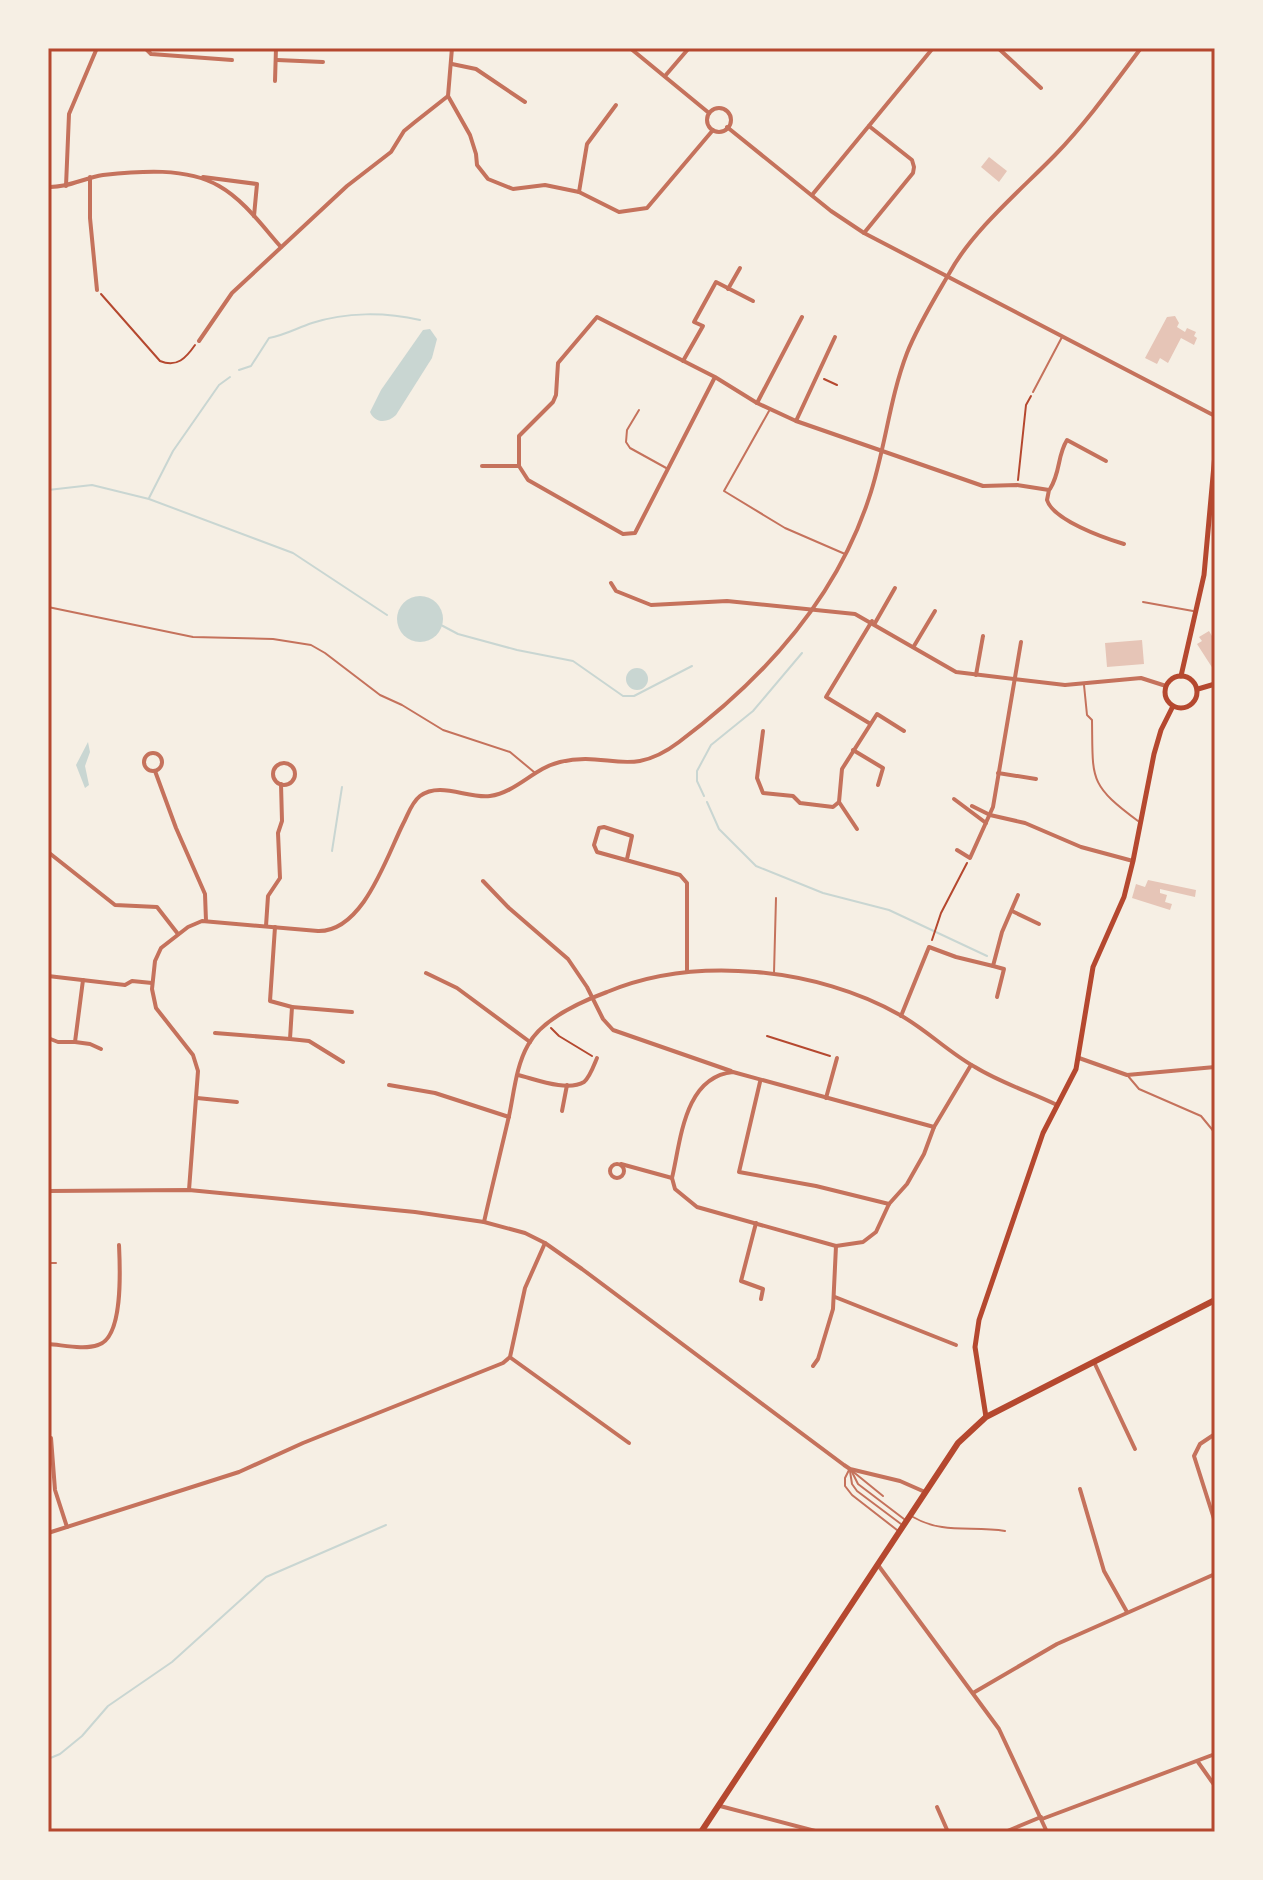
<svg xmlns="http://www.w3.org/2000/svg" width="1263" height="1880" viewBox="0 0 1263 1880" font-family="Commissioner,sans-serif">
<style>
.water{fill:#c9d6d2}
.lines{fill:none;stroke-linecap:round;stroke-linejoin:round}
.stream{stroke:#c9d6d2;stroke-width:2}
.building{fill:#e6c5b7}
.path{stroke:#b5482f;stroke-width:2}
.service{stroke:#c5725c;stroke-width:2}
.minor{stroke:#c5725c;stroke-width:4}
.secondary{stroke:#b5482f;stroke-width:5}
.primary{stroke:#b5482f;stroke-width:6}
.neatline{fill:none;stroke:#b5482f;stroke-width:3}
</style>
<rect width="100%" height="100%" fill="#f6efe4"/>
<g class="water">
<path d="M 430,329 L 437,339 L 432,358 L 396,415 C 388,423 375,424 370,412 L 381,390 L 423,330 Z"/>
<circle cx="420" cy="619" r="23"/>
<circle cx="637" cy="679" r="11"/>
<polygon points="88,742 90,752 85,766 89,785 85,788 76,765"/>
</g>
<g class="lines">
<g class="stream">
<path d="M 239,370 L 251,366 L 269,338 C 285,335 297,328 312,323 C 346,312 385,312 420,320"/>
<polyline points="48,490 92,485 149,499 293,553 387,615"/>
<polyline points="149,498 173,451 219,385 230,377"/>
<polyline points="441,625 458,634 517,650 573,661 623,696 634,696 692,666"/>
<polyline points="704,796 697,781 697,771 711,745 753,711 802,653"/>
<polyline points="707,802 719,829 756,866 823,893 889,910 987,956"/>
<polyline points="332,851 342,787"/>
<polyline points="48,1759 60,1754 82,1736 108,1706 172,1662 266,1577 386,1525"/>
</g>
</g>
<g class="building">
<polygon points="989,157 1007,171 999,182 981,167"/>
<polygon points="1175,316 1179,323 1177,327 1185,332 1187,328 1196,332 1194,336 1197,338 1194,345 1181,338 1168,363 1160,358 1157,364 1145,358 1167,317"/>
<polygon points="1209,631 1212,636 1215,634 1215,672 1197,644 1202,641 1199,637"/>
<polygon points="1142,640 1144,664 1107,667 1105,643"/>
<polygon points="1148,880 1196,890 1195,897 1160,889 1160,893 1167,895 1165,902 1172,904 1170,910 1132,898 1136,884 1145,887"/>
</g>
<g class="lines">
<g class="path">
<path d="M 101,294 L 160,361 C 177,368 186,358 195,345"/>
<polyline points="824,379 837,385"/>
<polyline points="1018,480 1026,405 1031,396"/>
<polyline points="932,940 941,913 967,863"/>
<polyline points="551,1028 559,1036 592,1056"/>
<polyline points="767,1036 830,1056"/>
</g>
<g class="service">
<polyline points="1033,392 1062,337"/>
<polyline points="639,410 627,430 626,442 630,448 668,469"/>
<polyline points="769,411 724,491 785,528 845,554"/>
<polyline points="1143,602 1193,611"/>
<polyline points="48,607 193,637 273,639 311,645 325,653 380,695 402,705 443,730 510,752 534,772"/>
<path d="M 1084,685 L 1087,715 L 1092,720 C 1093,779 1088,784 1138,821"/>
<polyline points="774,973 776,898"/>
<polyline points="1128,1076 1139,1089 1201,1116 1215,1133"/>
<polyline points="48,1263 56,1263"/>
<polyline points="849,1470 845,1478 845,1486 852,1495 897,1530"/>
<polyline points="851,1470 858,1484 904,1519"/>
<polyline points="851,1470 883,1496"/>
<polyline points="850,1471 852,1484 857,1491 901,1524"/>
<path d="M 913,1517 C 944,1535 973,1525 1005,1531"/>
</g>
<g class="minor">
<polyline points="145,48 151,54 232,60"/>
<polyline points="452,48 448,96 470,135 476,154 477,165 488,179 513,189 545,185 579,192 619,212 647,208 713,130"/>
<polyline points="630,48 709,113"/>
<polyline points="998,48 1041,88"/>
<polyline points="277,60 323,62"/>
<polyline points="452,64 476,69 525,102"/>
<polyline points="665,76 689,48"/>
<polyline points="275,81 276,48"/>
<circle cx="719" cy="120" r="12"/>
<polyline points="727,127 831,211 864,233 1215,416"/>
<polyline points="90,177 90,218 97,290"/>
<polyline points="203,177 257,184 254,216"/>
<polyline points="66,186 69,114 97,48"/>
<path d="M 48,187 C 67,188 84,178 103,175 C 140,171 186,167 219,186 C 244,200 263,227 281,247"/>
<polyline points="579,192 587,144 616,105"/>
<polyline points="812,195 933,48"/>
<polyline points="864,233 913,173 914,167 912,160 869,126"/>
<polyline points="728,289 740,268"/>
<polyline points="199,341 232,293 347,186 391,152 404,131 415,122 448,96"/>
<polyline points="683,361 703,326 694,322 716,282 753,301"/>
<path d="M 715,377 L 635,533 L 623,534 L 528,480 L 519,466 L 519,436 L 553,402 L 556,395 L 558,363 L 597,317 L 715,377 L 757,403 L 796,421 L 983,486 L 1017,485 L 1049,490 L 1047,500 C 1053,520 1104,538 1124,544"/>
<polyline points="757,403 802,317"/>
<polyline points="796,421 835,337"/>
<polyline points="482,466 519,466"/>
<path d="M 1050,489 C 1061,471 1057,456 1067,440 L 1106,461"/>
<polyline points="611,583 616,591 651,605 727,601 855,614 956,672 1065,685 1141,678 1166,686"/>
<polyline points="875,623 895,588"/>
<polyline points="914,646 935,611"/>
<polyline points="976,675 983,636"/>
<polyline points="869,723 826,697 872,621"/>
<polyline points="763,731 757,778 763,793 793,796 800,803 833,807 839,802 842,769 877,714 904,731"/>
<polyline points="853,750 883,768 878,785"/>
<circle cx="153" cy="762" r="9"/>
<circle cx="284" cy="774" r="11"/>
<polyline points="155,771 176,828 205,894 206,921"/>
<polyline points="998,773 1036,779"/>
<polyline points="954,799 986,823"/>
<polyline points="839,802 857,829"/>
<polyline points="972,806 990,815 1025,823 1081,847 1133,861"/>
<polyline points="957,850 970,858 993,807 1021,642"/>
<polyline points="48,852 115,905 157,907 178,934"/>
<polyline points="627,859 632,836 604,827 599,828 594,845 597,852 680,875 687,883 687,971"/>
<polyline points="483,881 509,908 568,959 587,987 603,1019 613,1030 731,1071"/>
<polyline points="1012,911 1039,924"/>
<polyline points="266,926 268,896 280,878 278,833 282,821 281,784"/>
<polyline points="275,927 270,1001 292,1007 290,1039 309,1041 343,1062"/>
<polyline points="993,966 1004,969 997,997"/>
<polyline points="426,973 457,988 530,1042"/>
<polyline points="48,976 125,985 132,981 152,983"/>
<polyline points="292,1007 352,1012"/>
<polyline points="901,1016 929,947 956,957 993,966 1002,932 1018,895"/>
<polyline points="215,1033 290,1039"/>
<polyline points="48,1038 58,1042 75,1042 83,980"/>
<polyline points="75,1042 90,1044 101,1049"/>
<polyline points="1079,1058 1127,1075 1215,1067"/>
<path d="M 518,1075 C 535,1079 567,1092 584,1082 C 590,1077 594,1065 597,1058"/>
<polyline points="760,1082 739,1172 816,1186 889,1204"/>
<polyline points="389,1085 435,1093 509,1117"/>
<polyline points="197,1098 237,1102"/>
<polyline points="826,1098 837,1058"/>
<polyline points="562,1111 567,1085"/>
<circle cx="617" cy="1171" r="7"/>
<polyline points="621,1164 672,1178"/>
<polyline points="672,1178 675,1189 697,1207 836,1246 863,1242 876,1232 889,1204 907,1184 924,1154 934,1127 971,1065"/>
<path d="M 672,1178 C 681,1140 684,1077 733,1072 L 934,1127"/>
<path d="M 189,1190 L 198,1071 L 193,1055 L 156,1008 L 152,989 L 155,961 L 161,948 L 188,927 L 202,921 L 318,931 C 363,932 386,858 403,824 C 408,815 411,803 420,796 C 440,781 468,799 490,796 C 517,792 534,768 560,762 C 609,750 629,780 679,742 C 762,680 836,599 869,498 C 885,451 889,400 907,353 C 918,325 935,298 950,272 C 973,230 1022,189 1055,155 C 1086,123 1114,84 1141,48"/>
<polyline points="48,1191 189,1190 415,1212 484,1222 525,1233 545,1243 582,1269 844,1465 850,1469 900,1481 925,1492"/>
<path d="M 484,1222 C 492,1186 501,1151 509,1116 C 514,1093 516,1066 528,1045 C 542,1019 580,1002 607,992 C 695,955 818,968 900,1015 C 927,1030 948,1052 975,1067 C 1001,1083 1030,1092 1057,1105"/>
<polyline points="756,1223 741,1281 763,1289 761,1299"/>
<polyline points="835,1297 956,1345"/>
<path d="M 48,1344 C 63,1345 84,1350 98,1345 C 124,1338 120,1267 119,1245"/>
<polyline points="511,1358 629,1443"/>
<polyline points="1094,1362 1135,1449"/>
<polyline points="813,1366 818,1359 833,1309 836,1246"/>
<polyline points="1215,1434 1200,1444 1194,1456 1215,1522"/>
<polyline points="51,1438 55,1490 67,1527"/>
<polyline points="1080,1489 1104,1571 1127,1612"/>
<polyline points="48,1533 239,1472 303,1443 503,1363 510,1357 525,1288 545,1243"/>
<polyline points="878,1565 999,1729 1047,1832"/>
<polyline points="973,1693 1057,1644 1215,1574"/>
<polyline points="1198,1762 1215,1786"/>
<polyline points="720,1806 819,1832"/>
<polyline points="937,1807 948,1832"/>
<polyline points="1042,1819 1215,1754"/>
<polyline points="1005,1832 1041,1817"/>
</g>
<g class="secondary">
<circle cx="1181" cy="692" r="16"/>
<polyline points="1181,676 1204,575 1215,454"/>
<polyline points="1198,689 1215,684"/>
<polyline points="986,1417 975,1347 979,1320 1043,1133 1076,1069 1093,967 1124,897 1133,861 1154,754 1161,730 1173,706"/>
</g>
<polyline class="primary" points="701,1832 958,1443 986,1417 1215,1300"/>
</g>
<rect width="1263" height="1880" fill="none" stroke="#f6efe4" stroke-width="100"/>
<rect x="50" y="50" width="1163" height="1780" class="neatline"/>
</svg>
